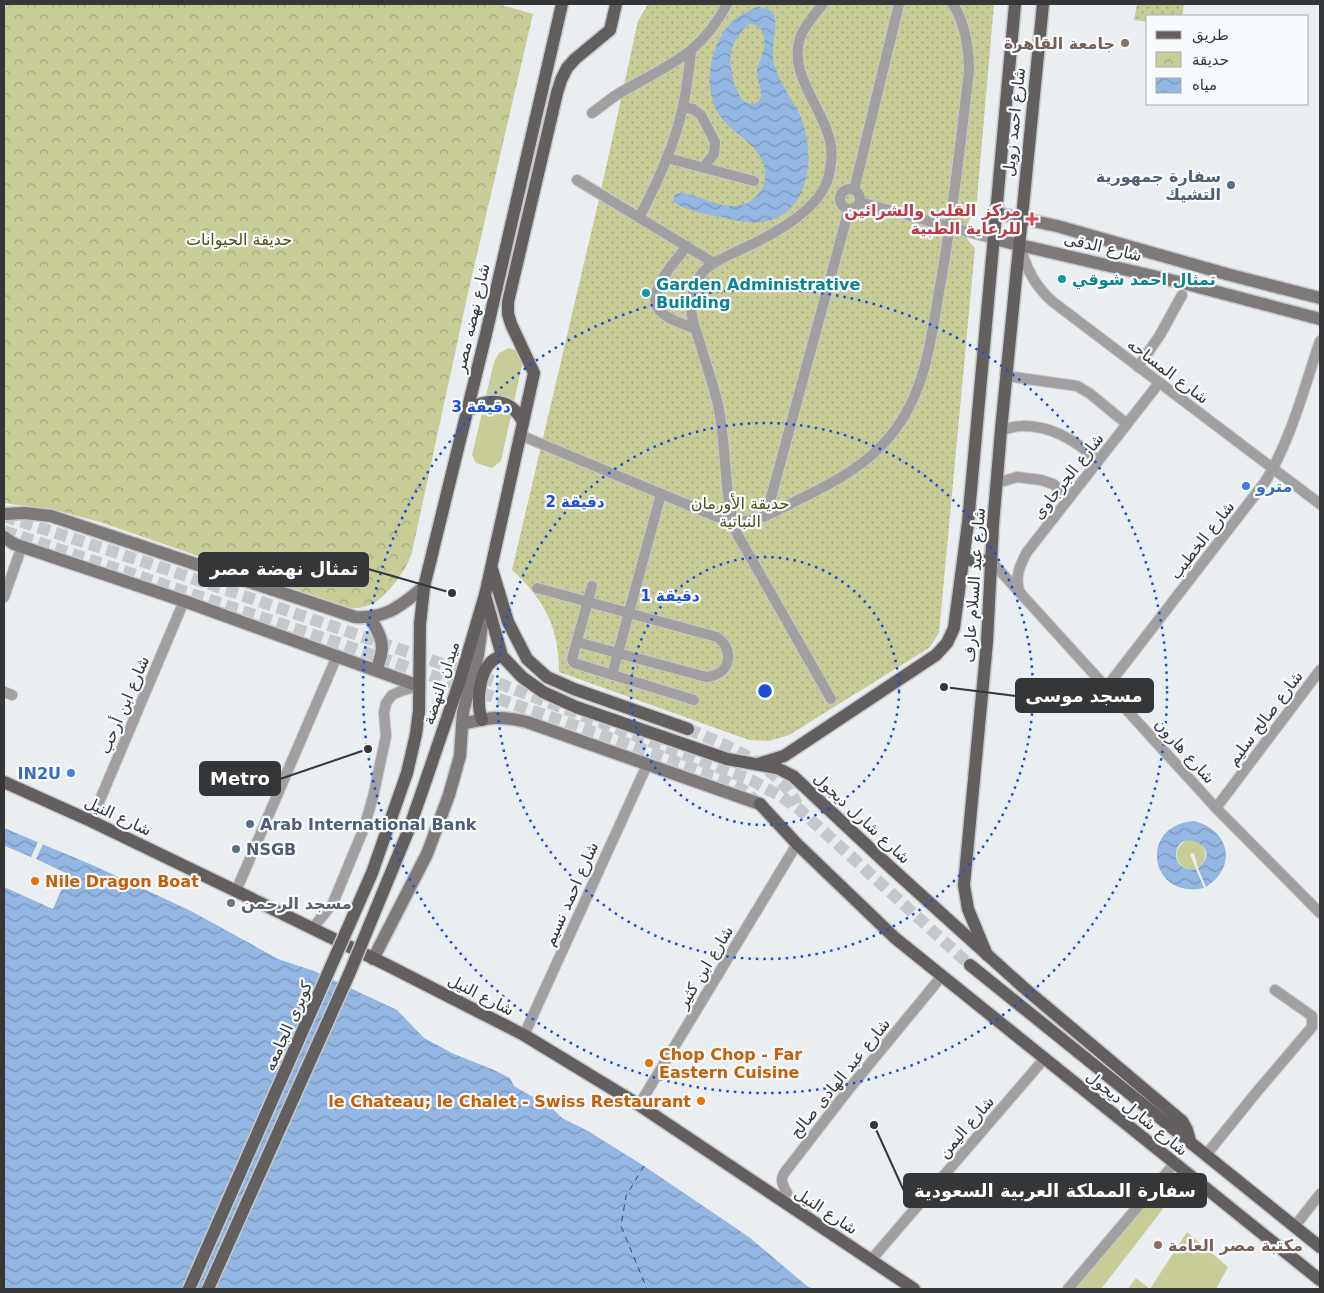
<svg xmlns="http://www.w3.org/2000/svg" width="1324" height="1293" viewBox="0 0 1324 1293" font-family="'DejaVu Sans','Noto Sans Arabic',sans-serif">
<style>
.grass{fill:#c8cc97}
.park{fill:url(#park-crowns)}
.garden{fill:url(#garden-dots)}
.water{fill:url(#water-waves);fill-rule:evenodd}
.pier{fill:#eaeef1}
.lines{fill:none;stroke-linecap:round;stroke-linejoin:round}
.ferry{stroke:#245289;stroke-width:1;stroke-dasharray:6 5;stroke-linecap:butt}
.primary-tunnel{stroke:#c6c9cc;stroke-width:12;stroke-dasharray:12 6;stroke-linecap:butt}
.street-casing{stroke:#c6c9cc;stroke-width:12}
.secondary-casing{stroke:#c6c9cc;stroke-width:15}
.primary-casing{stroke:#c6c9cc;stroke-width:15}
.street{stroke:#a19f9f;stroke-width:10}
.secondary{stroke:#7d7a79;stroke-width:12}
.primary{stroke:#635f5e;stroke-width:12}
.primary-bridge-casing{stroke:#c6c9cc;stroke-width:15;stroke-linecap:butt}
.primary-bridge{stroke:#635f5e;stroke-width:12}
.ring{fill:none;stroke:#1d4ed8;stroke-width:2.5;stroke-dasharray:2.5 5}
.education-dot{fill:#8d6e63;stroke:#f7fbfe;stroke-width:2}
.service-dot{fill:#5c6f8a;stroke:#f7fbfe;stroke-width:2}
.health-dot{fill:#e0444e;stroke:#f7fbfe;stroke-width:2}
.culture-dot{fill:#0f9aa8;stroke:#f7fbfe;stroke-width:2}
.shop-dot{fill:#3f7fe0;stroke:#f7fbfe;stroke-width:2}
.food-dot{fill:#e8710a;stroke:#f7fbfe;stroke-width:2}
.worship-dot{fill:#6b7280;stroke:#f7fbfe;stroke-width:2}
.labels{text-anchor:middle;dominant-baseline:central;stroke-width:4.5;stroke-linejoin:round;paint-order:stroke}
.education-label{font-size:16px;font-weight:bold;fill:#785e54;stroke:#f7fbfe;text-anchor:end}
.street-label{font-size:16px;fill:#353637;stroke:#f7fbfe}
.service-label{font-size:16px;font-weight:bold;fill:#4e5e75;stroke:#f7fbfe;text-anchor:start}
.health-label{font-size:16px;font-weight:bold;fill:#be3a42;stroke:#f7fbfe;text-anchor:end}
.park-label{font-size:16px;fill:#4f5111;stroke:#f7fbfe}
.culture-label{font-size:16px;font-weight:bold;fill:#0d838f;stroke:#f7fbfe;text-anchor:start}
.shop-label{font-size:16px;font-weight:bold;fill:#366cbe;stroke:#f7fbfe;text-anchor:start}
.food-label{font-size:16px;font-weight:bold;fill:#c56008;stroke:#f7fbfe;text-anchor:start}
.worship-label{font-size:16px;font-weight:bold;fill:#5b616d;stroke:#f7fbfe;text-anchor:start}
.centre{fill:#1d4ed8;stroke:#f7fbfe;stroke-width:2.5}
.ring-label{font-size:15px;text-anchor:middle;font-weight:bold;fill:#1d4ed8;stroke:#f7fbfe;stroke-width:4.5;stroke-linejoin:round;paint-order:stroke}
.leader{fill:none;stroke:#353637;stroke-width:2}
.callout-dot{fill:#353637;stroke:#f7fbfe;stroke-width:2}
.callout{fill:#353637;stroke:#353637;stroke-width:2}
.callout-label{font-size:18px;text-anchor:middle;font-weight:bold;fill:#fff}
</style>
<defs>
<pattern id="park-crowns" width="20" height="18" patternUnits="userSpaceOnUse" patternTransform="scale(1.25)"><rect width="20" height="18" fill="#c8cc97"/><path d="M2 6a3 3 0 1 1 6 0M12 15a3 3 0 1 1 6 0" fill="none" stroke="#a3a67c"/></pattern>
<pattern id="garden-dots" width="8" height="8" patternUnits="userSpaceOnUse" patternTransform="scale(1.25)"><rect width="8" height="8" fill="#c8cc97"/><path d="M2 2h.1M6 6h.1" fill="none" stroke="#a3a67c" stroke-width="1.8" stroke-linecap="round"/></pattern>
<pattern id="water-waves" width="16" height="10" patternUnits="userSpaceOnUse" patternTransform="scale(1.25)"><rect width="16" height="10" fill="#93b6e2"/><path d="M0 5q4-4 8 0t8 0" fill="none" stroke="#7995b8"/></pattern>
</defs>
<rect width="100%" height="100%" fill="#eaeef1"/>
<g class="grass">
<polygon points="509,348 519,351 523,361 501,461 492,468 476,463 472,455 494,362 499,353"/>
<path d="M 1187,840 C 1205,838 1212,858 1198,868 L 1194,853 L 1190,854 L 1196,869 C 1176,872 1169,849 1187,840 Z"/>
<polygon points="1148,1197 1163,1209 1101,1289 1074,1289"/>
<polygon points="1187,1232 1228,1267 1216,1289 1128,1289 1136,1278 1150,1289"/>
</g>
<path class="park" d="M 4,4 L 498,4 L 533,14 L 468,293 L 412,552 C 408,568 387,597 372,604 C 364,608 355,609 346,607 L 103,523 L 63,512 L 4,503 Z"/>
<g class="garden">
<path d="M 648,4 L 994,4 L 976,210 C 968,220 966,227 967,239 L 975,248 L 939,633 L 929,648 L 789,735 L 769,741 L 749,740 L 559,672 C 559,628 545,600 512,570 L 600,195 L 638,21 Z"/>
<polygon points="1137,4 1184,4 1182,16 1148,16 1148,22 1134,20"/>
</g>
<g class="water">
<path d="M 756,7 C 784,7 774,30 773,47 C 772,54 773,62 776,69 C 782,89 797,104 803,123 C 815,160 809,214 763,222 C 751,224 738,221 726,218 C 714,216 679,210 673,200 L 675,194 C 692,187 726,219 752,200 C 759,195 764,187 765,178 C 768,148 734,136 720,116 C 702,90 709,46 730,24 C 738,16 747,12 756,7 ZM 749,24 C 763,23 766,39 764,50 C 762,58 757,64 757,72 C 757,82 765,94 758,102 C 737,114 728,67 731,53 C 733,42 740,32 749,24 Z"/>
<path d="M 1194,821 C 1230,830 1238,867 1206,887 L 1198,868 C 1226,847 1176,825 1176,855 C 1176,866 1187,871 1196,869 L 1204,888 C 1149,900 1138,825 1194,821 Z"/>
<polygon points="4,828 97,867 191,911 278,959 314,971 397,1010 424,1038 454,1054 494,1070 510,1078 514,1086 552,1108 562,1118 588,1131 644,1166 749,1237 807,1286 813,1289 4,1289"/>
</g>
<polygon class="pier" points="38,842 43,844 36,859 68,874 53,909 4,887 5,846 31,857"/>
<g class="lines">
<polyline class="ferry" points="644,1166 626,1196 621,1226 647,1289"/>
<g class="primary-tunnel">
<polyline points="4,516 151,564 498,683 751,780 782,797 799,809 970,965"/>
<polyline points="4,531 344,645 648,751 728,782 743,790 758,803"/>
<path d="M 688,729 C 726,745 778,765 797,804"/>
</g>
<defs>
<g id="street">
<path d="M 823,4 C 815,14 804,26 800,38 C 788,74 823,108 830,141 C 833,153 831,164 829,175 C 821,210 772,235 742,249 C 730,255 713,261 703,272 C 695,281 691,295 691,307 C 691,318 695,329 699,340 C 705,361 713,383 718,405 C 727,447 723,491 736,532 L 831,699"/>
<polyline points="683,107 693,109 701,115 715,142 714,154 703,168"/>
<path d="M 592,113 C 602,106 612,97 623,91 C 669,65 702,53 727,4"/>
<polyline points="667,158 754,181"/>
<polyline points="577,180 714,263"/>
<circle cx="850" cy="199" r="10"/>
<polyline points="854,190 899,4"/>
<polyline points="860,202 994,239"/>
<path d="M 639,218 C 657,183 675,145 683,106 C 687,88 689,69 691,51"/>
<path d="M 687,246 C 677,259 643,295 660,311 C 668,320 685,324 695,329"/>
<path d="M 1021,249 C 1027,271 1036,287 1053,302 L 1320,504"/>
<polyline points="1138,367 1160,335 1182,295"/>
<polyline points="1006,376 1077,386 1089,393 1127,424"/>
<path d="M 1001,430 C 1007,429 1014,426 1021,426 C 1051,425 1077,441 1098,461"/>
<path d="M 520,435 L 717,517 C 750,530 773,512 802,498 C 835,482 868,464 891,435 C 926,392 931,339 940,286 C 953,215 960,144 969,72 C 969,48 966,25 953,4"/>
<polyline points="997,483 1017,477 1041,480 1053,484 1070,497"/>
<polyline points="766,516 849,209"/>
<polyline points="991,561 1216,808 1320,913"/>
<polyline points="592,586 572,659 574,663 694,700"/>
<path d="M 537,588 L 717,637 C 736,651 730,675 706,677 L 577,642"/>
<path d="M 1020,593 C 1014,578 1020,565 1027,552 L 1159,383"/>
<polyline points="4,597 22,546"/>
<polyline points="612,675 661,494"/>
<path d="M 1106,688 L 1265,482 C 1291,440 1304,388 1320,341"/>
<polyline points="4,692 12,695"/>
<polyline points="1216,808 1320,670"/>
<polyline points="91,821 184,601"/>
<polyline points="236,891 337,656"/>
<polyline points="312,929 333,903 364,828 373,797 386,736 384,713 386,703 392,695 401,691 419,686"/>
<polyline points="524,1035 647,765"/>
<polyline points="639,1105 797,844"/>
<polyline points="1206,1155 1255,1094 1312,1027 1312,1016 1275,990"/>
<path d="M 777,1198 L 787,1193 C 783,1185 779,1180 785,1172 L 849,1089 L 941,977"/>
<polyline points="1295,1226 1320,1194"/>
<polyline points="871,1260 1045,1058"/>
<polyline points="1068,1289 1174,1164"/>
</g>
<g id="secondary">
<polyline points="996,213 1057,226 1230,275 1320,298"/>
<polyline points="994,239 1187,284 1320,319"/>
<path d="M 4,514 L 25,513 L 51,516 L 355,617 C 387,619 400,606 424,587"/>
<polyline points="4,537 14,544 184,601 419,686"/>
<path d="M 370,618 C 383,638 386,647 376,670"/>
<path d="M 462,724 C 488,718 500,715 527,722 L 760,804"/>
<polyline points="373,959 427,854 449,795 460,756 463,712 478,655 484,610"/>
</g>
<g id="primary">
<path d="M 467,410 C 489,397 511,398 523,422"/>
<polyline points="965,560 991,561"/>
<polyline points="492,569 508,622 527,659 547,677 574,689 688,729"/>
<polyline points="485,595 502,656 522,677 543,692 576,707 727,759 777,768 793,776 889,866 1023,987 1182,1121 1187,1130 1190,1141"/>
<path d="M 482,720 C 475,702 479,661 502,656"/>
<polyline points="761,763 784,756 936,655 947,643 954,628 968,523 1015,4"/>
<polyline points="407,773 416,734 419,711 420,624 424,587 486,334 562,4"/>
<polyline points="426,780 459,683 485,595 534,373 511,324 508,314 508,302 557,93 561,80 567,68 575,59 610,30 616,4"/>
<polyline points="4,782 91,821 236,891 389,966 524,1035 639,1105 914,1289"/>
<polyline points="760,804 797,844 895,938 1320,1280"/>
<polyline points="987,955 968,909 964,885 987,642 993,525 1001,430 1043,4"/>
<polyline points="970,965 1320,1247"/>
</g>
</defs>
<use href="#street" class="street-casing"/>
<use href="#secondary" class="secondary-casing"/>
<use href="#primary" class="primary-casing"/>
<use href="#street" class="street"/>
<use href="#secondary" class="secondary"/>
<use href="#primary" class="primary"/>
<defs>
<g id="primary-bridge">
<polyline points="189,1289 372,873 407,773"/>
<polyline points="208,1289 350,972 409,829 426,780"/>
</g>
</defs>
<use href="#primary-bridge" class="primary-bridge-casing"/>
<use href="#primary-bridge" class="primary-bridge"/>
</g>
<g class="ring">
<circle cx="765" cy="691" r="134"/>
<circle cx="765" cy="691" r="268"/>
<circle cx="765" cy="691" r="402"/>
</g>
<g class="education-dot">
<circle cx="1125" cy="43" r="5"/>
<circle cx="1158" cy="1245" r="5"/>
</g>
<g class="service-dot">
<circle cx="1231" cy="185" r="5"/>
<circle cx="250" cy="824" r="5"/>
<circle cx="236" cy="849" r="5"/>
</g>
<path class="health-dot" d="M1029.5 211.5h5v5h5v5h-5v5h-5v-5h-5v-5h5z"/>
<g class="culture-dot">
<circle cx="1062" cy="279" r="5"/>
<circle cx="646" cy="293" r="5"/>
</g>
<g class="shop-dot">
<circle cx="1246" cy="486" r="5"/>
<circle cx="71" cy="773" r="5"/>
</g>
<g class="food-dot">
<circle cx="35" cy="881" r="5"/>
<circle cx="649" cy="1063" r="5"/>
<circle cx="701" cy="1101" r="5"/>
</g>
<circle class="worship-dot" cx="231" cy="903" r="5"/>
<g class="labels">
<g class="education-label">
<text x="1115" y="43">جامعة القاهرة</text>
<text x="1168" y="1245" text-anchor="start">مكتبة مصر العامة</text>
</g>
<g class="street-label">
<text transform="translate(1014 122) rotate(-84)">شارع احمد زويل</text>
<text transform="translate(1103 247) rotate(13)">شارع الدقى</text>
<text transform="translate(472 318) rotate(-77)">شارع نهضه مصر</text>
<text transform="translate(1168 371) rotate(37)">شارع المساحه</text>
<text transform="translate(1068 476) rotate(-52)">شارع الجرجاوى</text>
<text transform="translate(1202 540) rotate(-52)">شارع الخطيب</text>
<text transform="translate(974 585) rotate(-86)">شارع عبد السلام عارف</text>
<text transform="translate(441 683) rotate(-72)">ميدان النهضة</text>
<text transform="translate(124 705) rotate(-67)">شارع ابن أرحب</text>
<text transform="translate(1265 718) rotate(-53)">شارع صالح سليم</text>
<text transform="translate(1185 751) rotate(48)">شارع هارون</text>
<text transform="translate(118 816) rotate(25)">شارع النيل</text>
<text transform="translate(862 818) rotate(43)">شارع شارل ديجول</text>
<text transform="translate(571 894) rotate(-66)">شارع احمد نسيم</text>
<text transform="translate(705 967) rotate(-59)">شارع ابن كثير</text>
<text transform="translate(481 995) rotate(27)">شارع النيل</text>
<text transform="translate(288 1026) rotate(-66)">كوبرى الجامعه</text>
<text transform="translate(840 1078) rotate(-51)">شارع عبد الهادى صالح</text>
<text transform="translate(1137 1113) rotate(39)">شارع شارل ديجول</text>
<text transform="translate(966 1127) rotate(-49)">شارع اليمن</text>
<text transform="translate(826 1211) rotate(33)">شارع النيل</text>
</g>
<g class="service-label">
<text x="1221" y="176" text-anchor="end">سفارة جمهورية<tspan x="1221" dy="18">التشيك</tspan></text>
<text x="260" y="824">Arab International Bank</text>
<text x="246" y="849">NSGB</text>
</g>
<g class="health-label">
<text x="1021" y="210">مركز القلب والشرائين<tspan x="1021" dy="18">للرعاية الطبية</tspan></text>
</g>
<g class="park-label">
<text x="239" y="239">حديقة الحيوانات</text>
<text x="740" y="503">حديقة الأورمان<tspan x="740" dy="18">النباتية</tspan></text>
</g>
<g class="culture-label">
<text x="1072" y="279">تمثال احمد شوقي</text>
<text x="656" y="284">Garden Administrative<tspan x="656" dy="18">Building</tspan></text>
</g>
<g class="shop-label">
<text x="1256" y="486">مترو</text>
<text x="61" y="773" text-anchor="end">IN2U</text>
</g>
<g class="food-label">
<text x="45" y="881">Nile Dragon Boat</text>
<text x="659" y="1054">Chop Chop - Far<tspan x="659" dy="18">Eastern Cuisine</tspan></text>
<text x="691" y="1101" text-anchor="end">le Chateau; le Chalet - Swiss Restaurant</text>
</g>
<g class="worship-label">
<text x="241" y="903">مسجد الرحمن</text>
</g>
</g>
<circle cx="765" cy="691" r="8" class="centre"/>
<g class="ring-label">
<text x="481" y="412">3 دقيقة</text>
<text x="575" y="507">2 دقيقة</text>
<text x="670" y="601">1 دقيقة</text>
</g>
<path class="leader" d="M452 593L368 569M944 687L1016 696M368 749L280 779M874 1125L904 1191"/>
<g class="callout-dot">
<circle cx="452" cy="593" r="5"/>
<circle cx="944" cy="687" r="5"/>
<circle cx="368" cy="749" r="5"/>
<circle cx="874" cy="1125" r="5"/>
</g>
<g class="callout">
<rect x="199" y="553" width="169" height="33" rx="5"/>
<rect x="1016" y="679" width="137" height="33" rx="5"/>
<rect x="200" y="762" width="80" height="33" rx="5"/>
<rect x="904" y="1174" width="302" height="33" rx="5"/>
</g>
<g class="callout-label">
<text x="284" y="575">تمثال نهضة مصر</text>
<text x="1084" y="702">مسجد موسى</text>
<text x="240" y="785">Metro</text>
<text x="1055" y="1197">سفارة المملكة العربية السعودية</text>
</g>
<rect width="1324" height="1293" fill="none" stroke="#353637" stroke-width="10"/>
<rect x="1146" y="15" width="162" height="90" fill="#f7fbfe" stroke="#a9acae"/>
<rect x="1156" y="31" width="25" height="8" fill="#635f5e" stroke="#a9acae"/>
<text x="1192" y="40" font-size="15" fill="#353637">طريق</text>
<rect x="1156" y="52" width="25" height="15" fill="url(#park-crowns)" stroke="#a9acae"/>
<text x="1192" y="65" font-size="15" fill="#353637">حديقة</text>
<rect x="1156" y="78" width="25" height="15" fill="url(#water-waves)" stroke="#a9acae"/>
<text x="1192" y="90" font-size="15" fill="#353637">مياه</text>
</svg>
